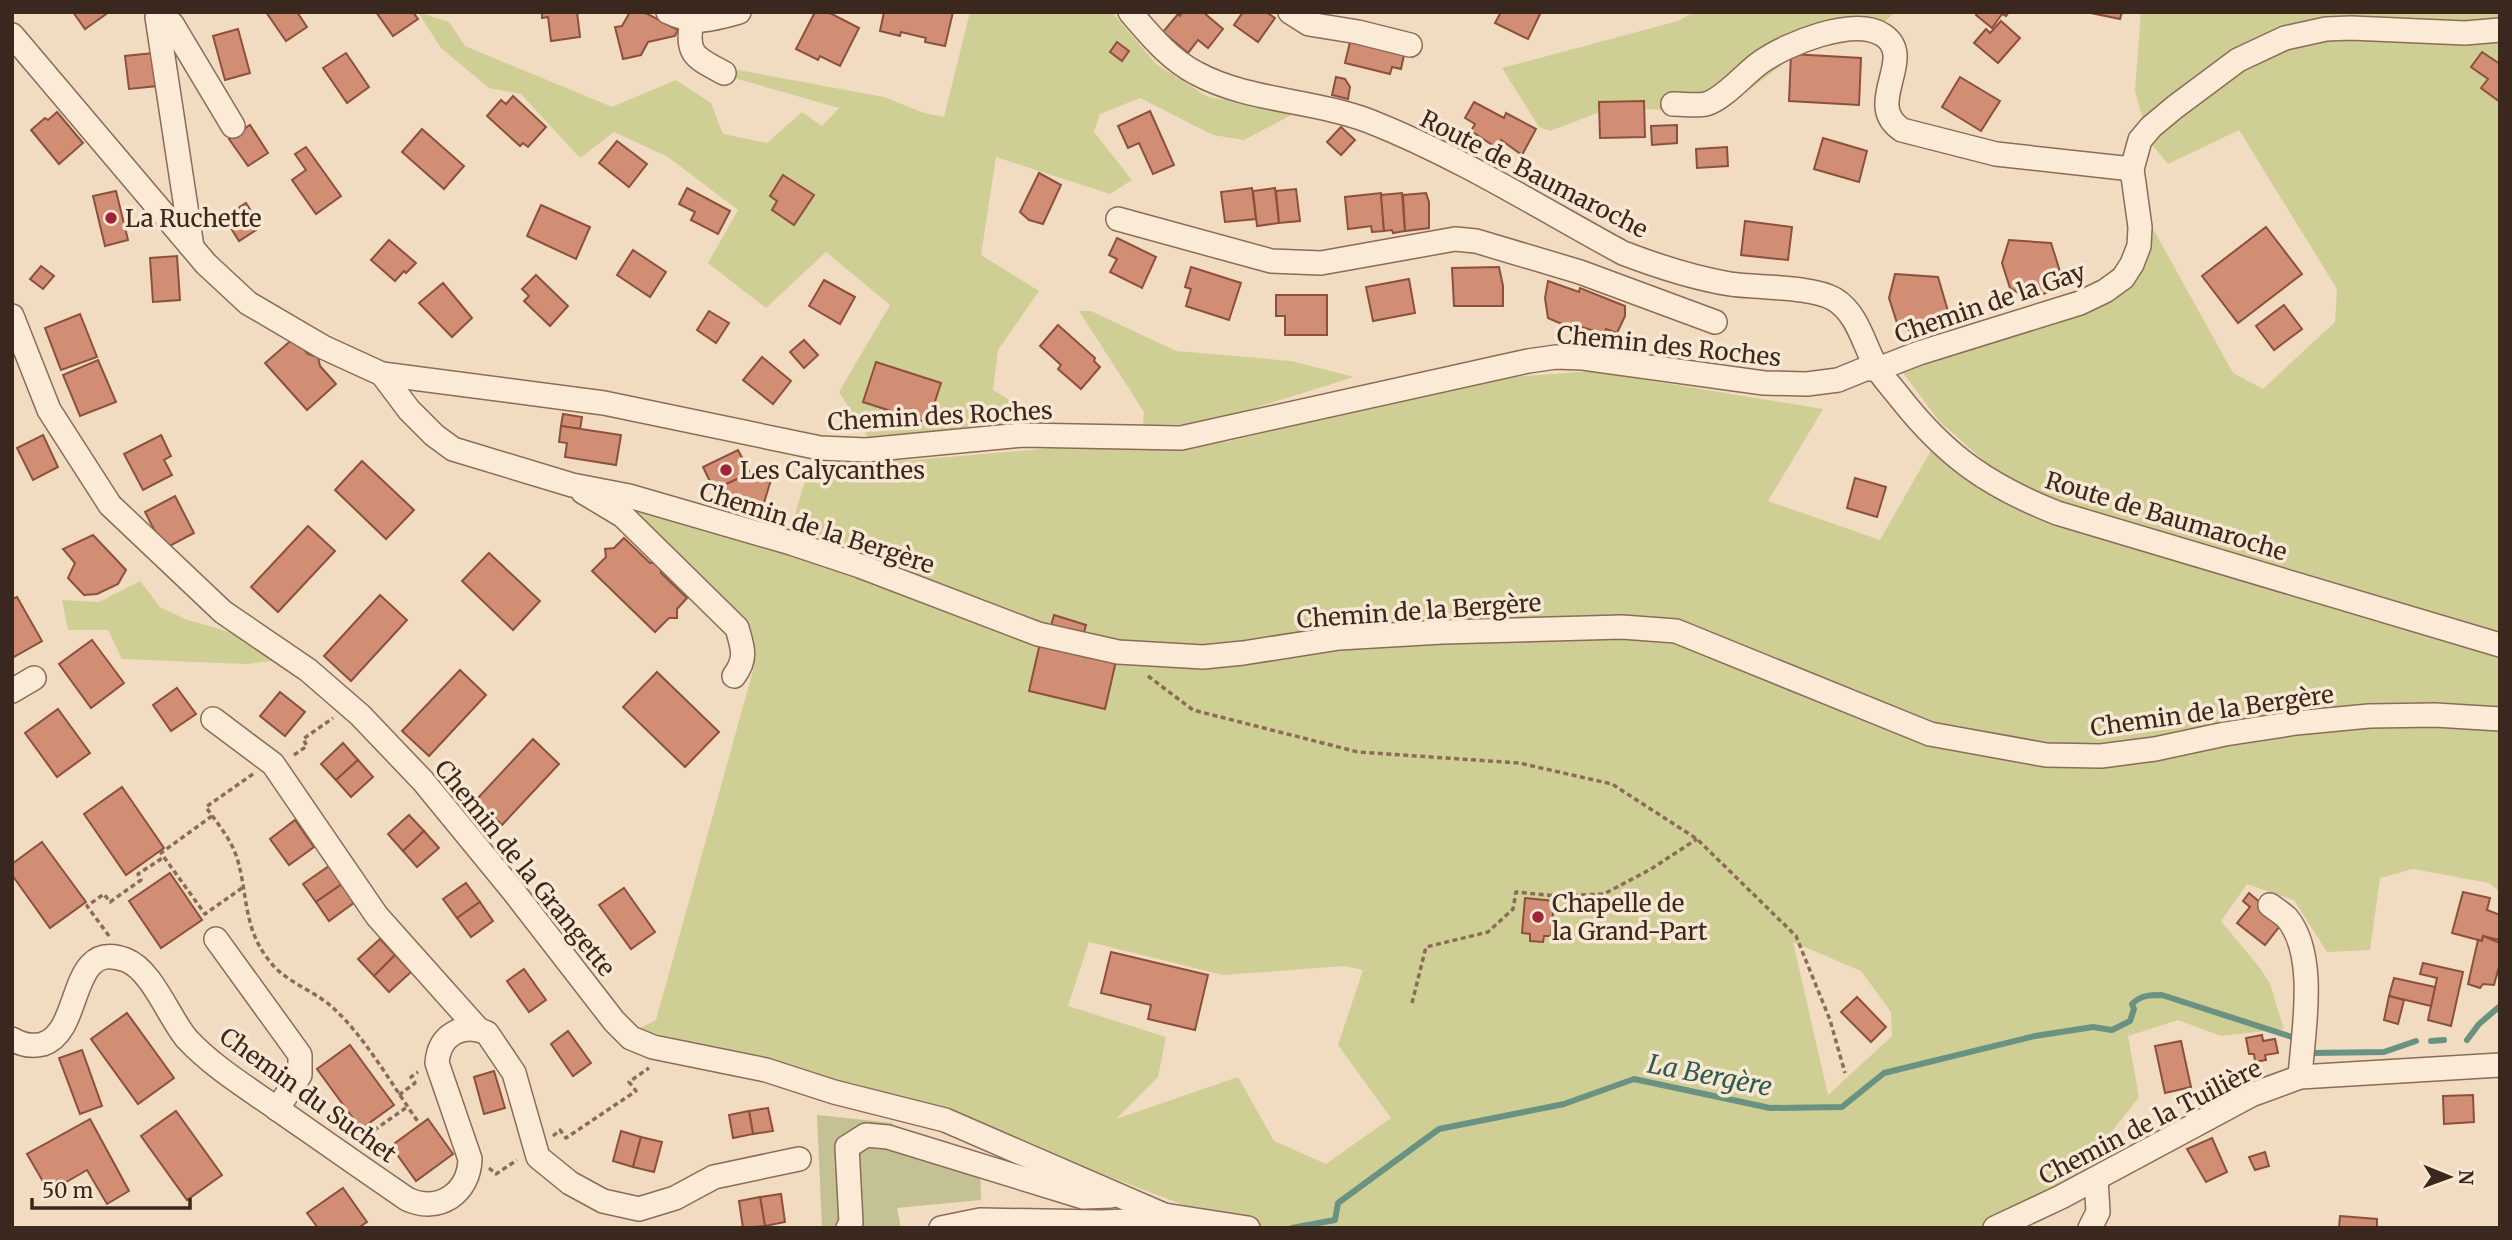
<svg xmlns="http://www.w3.org/2000/svg" width="2512" height="1240" viewBox="0 0 2512 1240" font-family="Merriweather,serif">
<style>
.green{fill:#cfce95;fill-rule:evenodd}
.cemetery{fill:#c4c294}
.lines{fill:none;stroke-linecap:round;stroke-linejoin:round}
.stream{stroke:#6a9282;stroke-width:6}
.building{fill:#d18e75;stroke:#8c503c;stroke-width:2}
.minor-casing{stroke:#8c6b58;stroke-width:26}
.path{stroke:#8c6b58;stroke-width:3.5;stroke-dasharray:5 3.5;stroke-linecap:butt}
.minor{stroke:#fbead5;stroke-width:23}
.poi-dot{fill:#9e2437;stroke:#f8e7d2;stroke-width:2.5}
.labels{text-anchor:middle;dominant-baseline:central;stroke-width:7;stroke-linejoin:round;paint-order:stroke}
.street-label{font-size:24px;fill:#3a271d;stroke:#f8e7d2}
.poi-label{font-size:24px;fill:#3a271d;stroke:#f8e7d2;text-anchor:start}
.water-label{font-size:26px;font-style:italic;fill:#2b5b51;stroke:#f8e7d2}
</style>
<rect width="100%" height="100%" fill="#f1dcc1"/>
<g class="green">
<polygon points="418,12 449,22 465,46 612,107 676,80 711,103 723,134 767,143 802,112 822,126 839,108 734,78 738,70 884,97 924,113 944,117 970,12 1112,12 1156,64 1208,97 1295,113 1244,140 1213,135 1140,98 1100,114 1094,132 1132,180 1110,194 996,157 981,255 1039,291 998,350 993,390 1045,421 870,441 839,392 890,305 826,252 766,308 708,263 738,210 668,157 614,132 580,158 521,94 489,88 441,48"/>
<polygon points="1694,12 1895,12 1875,31 1822,35 1715,115 1616,106 1550,131 1539,127 1502,68 1678,21"/>
<path d="M 2141,12 L 2500,12 L 2500,892 L 2489,883 L 2413,869 L 2380,878 L 2370,950 L 2327,952 L 2294,900 L 2247,884 L 2221,921 L 2260,968 L 2270,984 L 2284,1029 L 2221,1036 L 2178,1020 L 2128,1036 L 2139,1097 L 2087,1163 L 2088,1170 L 1977,1228 L 1259,1228 L 1194,1209 L 950,1116 L 771,1064 L 638,1029 L 656,1020 L 754,667 L 749,623 L 635,511 L 632,494 L 789,534 L 810,464 L 913,460 L 1078,446 L 1227,442 L 1395,400 L 1501,378 L 1592,371 L 1823,409 L 1768,501 L 1880,540 L 1933,447 L 1991,467 L 1939,421 L 1889,354 L 2098,283 L 2128,254 L 2141,207 L 2233,373 L 2263,389 L 2335,322 L 2337,289 L 2239,130 L 2168,164 L 2149,141 L 2135,91 ZM 1089,942 L 1223,975 L 1345,966 L 1363,970 L 1338,1045 L 1391,1118 L 1326,1164 L 1274,1141 L 1238,1077 L 1116,1119 L 1158,1077 L 1166,1037 L 1068,1006 ZM 1793,942 L 1861,971 L 1891,1012 L 1892,1036 L 1828,1095 Z"/>
<polygon points="1079,311 1091,311 1176,351 1291,361 1354,377 1203,424 1143,425 1144,412"/>
<polygon points="140,581 160,607 185,619 229,632 279,660 246,664 122,659 108,630 68,630 62,600 99,602"/>
</g>
<polygon class="cemetery" points="817,1115 893,1123 892,1129 980,1157 981,1200 897,1208 901,1228 822,1228"/>
<g class="lines">
<g class="stream">
<polyline points="2467,1040 2479,1024 2500,1006"/>
<polyline points="2431,1041 2444,1040"/>
<polyline points="2313,1053 2384,1052 2416,1041"/>
<path d="M 1292,1228 L 1335,1220 L 1338,1203 L 1439,1129 L 1564,1104 L 1634,1079 L 1770,1108 L 1842,1107 L 1884,1073 L 2035,1036 L 2093,1027 L 2112,1030 L 2130,1021 L 2134,1009 L 2132,1004 C 2141,995 2150,995 2162,995 L 2292,1037"/>
</g>
</g>
<g class="building">
<polygon points="73,12 109,12 85,29"/>
<polygon points="266,12 297,12 307,27 286,41"/>
<polygon points="376,12 413,12 418,19 393,36"/>
<polygon points="542,12 577,12 580,37 551,41 548,17 542,18"/>
<polygon points="630,12 644,12 678,30 675,36 648,42 641,55 623,59 615,27 622,26"/>
<polygon points="815,12 828,12 859,28 840,66 820,56 818,60 796,49"/>
<polygon points="884,12 953,12 945,46 925,42 926,38 901,32 900,36 880,31"/>
<polygon points="1183,12 1203,12 1223,29 1208,48 1198,40 1188,53 1163,32 1178,14 1180,16"/>
<polygon points="1243,12 1266,12 1275,18 1258,42 1234,25"/>
<polygon points="1501,12 1541,12 1528,39 1495,23"/>
<polygon points="1978,12 2009,12 2006,16 2002,14 1992,28 1976,15"/>
<polygon points="2086,12 2122,12 2120,19"/>
<polygon points="2001,21 2020,38 1998,63 1974,43 1986,29 1990,33"/>
<polygon points="238,29 250,73 225,80 213,36"/>
<polygon points="1351,38 1405,50 1401,69 1392,67 1390,74 1345,63"/>
<polygon points="1117,42 1129,51 1122,61 1110,52"/>
<polygon points="2482,52 2500,64 2500,102 2481,88 2488,79 2471,67"/>
<polygon points="153,53 157,86 129,89 125,56"/>
<polygon points="346,53 369,87 347,103 323,68"/>
<polygon points="1791,54 1861,58 1859,105 1789,101"/>
<polygon points="1336,77 1345,79 1350,87 1348,99 1332,95"/>
<polygon points="1960,77 2000,101 1981,131 1942,107"/>
<polygon points="513,96 546,127 528,147 523,143 520,146 487,116 501,100 506,104"/>
<polygon points="1644,101 1645,137 1600,138 1599,102"/>
<polygon points="1474,102 1504,118 1506,113 1536,129 1522,155 1501,140 1497,148 1471,131 1475,124 1465,118"/>
<polygon points="1150,111 1174,165 1153,174 1139,143 1128,148 1118,126"/>
<polygon points="57,112 83,143 59,164 31,130 45,118 48,120"/>
<polygon points="250,125 268,153 248,166 229,139"/>
<polygon points="1677,125 1677,143 1652,145 1651,126"/>
<polygon points="1341,127 1355,140 1341,155 1327,142"/>
<polygon points="422,129 464,166 444,189 402,152"/>
<polygon points="1823,138 1867,151 1859,182 1814,169"/>
<polygon points="617,141 647,164 629,187 599,163"/>
<polygon points="306,147 341,196 316,214 292,180 306,170 295,154"/>
<polygon points="1727,147 1728,166 1697,168 1696,149"/>
<polygon points="1039,173 1061,185 1043,224 1029,220 1020,212"/>
<polygon points="783,175 814,195 794,225 772,210 777,201 770,196"/>
<polygon points="687,188 730,211 718,234 691,220 695,212 679,204"/>
<polygon points="1252,188 1256,219 1225,222 1221,192"/>
<polygon points="1275,188 1279,223 1257,226 1253,191"/>
<polygon points="1296,189 1300,221 1279,223 1276,191"/>
<polygon points="116,191 128,240 105,246 93,196"/>
<polygon points="1381,193 1384,231 1372,232 1371,226 1348,229 1345,197"/>
<polygon points="1402,193 1405,231 1393,233 1392,230 1384,231 1381,195"/>
<polygon points="1426,193 1429,202 1429,228 1405,231 1403,195"/>
<polygon points="246,203 261,227 239,241 224,217"/>
<polygon points="541,205 590,227 576,259 527,236"/>
<polygon points="1745,221 1792,227 1788,260 1741,255"/>
<polygon points="2266,227 2302,274 2238,323 2202,276"/>
<polygon points="1117,238 1156,257 1142,288 1110,272 1117,259 1109,255"/>
<polygon points="389,240 416,263 406,273 404,271 395,281 371,260"/>
<polygon points="2009,240 2051,243 2064,284 2031,300 2010,288 2002,263"/>
<polygon points="633,250 666,272 650,297 617,275"/>
<polygon points="177,256 180,300 153,302 150,258"/>
<polygon points="41,266 54,276 43,289 30,279"/>
<polygon points="1191,267 1241,283 1229,320 1186,306 1191,289 1185,287"/>
<polygon points="1499,267 1503,286 1503,306 1454,306 1452,268"/>
<polygon points="1895,274 1938,277 1950,318 1918,335 1897,323 1889,298"/>
<polygon points="536,275 568,306 550,326 524,301 529,296 522,289"/>
<polygon points="1409,279 1415,313 1373,321 1366,287"/>
<polygon points="824,280 855,297 840,324 809,306"/>
<polygon points="1548,281 1579,292 1580,288 1625,306 1625,316 1617,333 1606,329 1604,334 1572,324 1571,328 1548,318 1545,298"/>
<polygon points="443,283 472,318 452,337 419,303"/>
<polygon points="1276,295 1327,295 1327,335 1285,335 1285,316 1276,316"/>
<polygon points="2284,305 2302,329 2274,350 2256,326"/>
<polygon points="709,311 729,323 716,343 697,330"/>
<polygon points="80,314 97,357 61,370 45,328"/>
<polygon points="1058,325 1095,358 1094,361 1100,367 1081,389 1058,369 1061,365 1040,346"/>
<polygon points="294,338 308,354 318,357 320,366 336,384 307,410 265,363"/>
<polygon points="804,340 818,355 804,368 790,352"/>
<polygon points="762,357 791,381 773,404 743,380"/>
<polygon points="98,360 116,402 80,416 63,375"/>
<polygon points="876,362 941,383 928,423 863,402"/>
<polygon points="563,414 582,417 580,429 561,426"/>
<polygon points="561,426 621,435 616,465 565,457 567,443 559,442"/>
<polygon points="43,435 58,467 33,480 17,448"/>
<polygon points="161,435 171,456 164,460 172,475 143,490 124,454"/>
<polygon points="738,450 750,473 714,490 703,467"/>
<polygon points="362,461 414,510 386,539 335,490"/>
<polygon points="750,473 771,480 762,509 726,496 722,486"/>
<polygon points="1855,478 1886,487 1877,517 1847,508"/>
<polygon points="175,496 194,533 164,549 145,512"/>
<polygon points="308,526 335,551 278,612 251,587"/>
<polygon points="93,535 126,570 118,584 97,594 84,595 68,578 75,563 63,549"/>
<polygon points="624,538 650,563 660,562 661,573 687,598 677,609 677,618 669,618 655,632 592,571 606,557 605,549 614,548"/>
<polygon points="489,553 540,601 513,630 462,581"/>
<polygon points="380,595 407,620 351,681 324,656"/>
<polygon points="17,597 42,641 12,658 12,599"/>
<polygon points="1054,615 1086,625 1082,639 1050,629"/>
<polygon points="92,640 124,683 91,708 59,664"/>
<polygon points="1040,643 1116,661 1105,709 1029,691"/>
<polygon points="460,670 486,695 429,756 402,731"/>
<polygon points="657,672 719,732 685,767 623,707"/>
<polygon points="177,688 196,714 171,731 153,705"/>
<polygon points="280,692 305,712 285,736 260,716"/>
<polygon points="58,709 90,753 57,777 25,733"/>
<polygon points="533,739 559,764 502,825 476,800"/>
<polygon points="343,743 358,760 336,780 321,764"/>
<polygon points="358,760 373,777 351,797 336,780"/>
<polygon points="122,787 164,848 126,875 84,814"/>
<polygon points="409,815 424,831 403,851 388,834"/>
<polygon points="295,820 314,847 289,865 270,839"/>
<polygon points="424,831 439,848 417,867 403,851"/>
<polygon points="42,842 86,902 50,928 12,875 12,864"/>
<polygon points="329,866 342,884 316,902 303,884"/>
<polygon points="170,873 202,920 161,948 129,901"/>
<polygon points="466,883 480,902 457,918 443,899"/>
<polygon points="342,884 355,902 329,921 316,902"/>
<polygon points="624,888 655,932 631,949 599,905"/>
<polygon points="2463,892 2490,898 2487,910 2500,915 2499,940 2483,936 2482,941 2452,933"/>
<polygon points="2249,893 2283,922 2265,945 2237,923 2250,907 2243,901"/>
<polygon points="1525,898 1554,901 1551,936 1544,936 1543,942 1530,941 1530,934 1522,933"/>
<polygon points="480,902 493,921 471,937 457,918"/>
<polygon points="2483,936 2500,943 2500,963 2494,985 2483,984 2480,988 2468,984 2478,940 2482,941"/>
<polygon points="380,939 395,955 374,976 358,959"/>
<polygon points="1111,952 1208,975 1195,1030 1148,1019 1151,1005 1101,993"/>
<polygon points="395,955 411,972 389,992 374,976"/>
<polygon points="2423,963 2463,972 2451,1026 2428,1020 2437,978 2420,974"/>
<polygon points="524,969 546,1000 529,1012 507,981"/>
<polygon points="2394,978 2435,987 2431,1006 2389,996"/>
<polygon points="2389,996 2404,1000 2398,1024 2384,1020"/>
<polygon points="1857,997 1886,1027 1871,1042 1841,1012"/>
<polygon points="127,1013 174,1078 138,1104 91,1039"/>
<polygon points="568,1031 591,1063 573,1076 551,1044"/>
<polygon points="2262,1035 2263,1041 2275,1039 2278,1053 2265,1055 2266,1060 2255,1062 2254,1054 2249,1054 2246,1038"/>
<polygon points="2181,1041 2191,1087 2165,1093 2155,1046"/>
<polygon points="350,1045 394,1105 361,1129 317,1069"/>
<polygon points="82,1050 102,1106 80,1114 59,1058"/>
<polygon points="494,1071 505,1108 484,1114 474,1077"/>
<polygon points="2473,1095 2474,1122 2444,1124 2443,1096"/>
<polygon points="768,1108 773,1131 753,1134 749,1111"/>
<polygon points="176,1111 222,1175 187,1200 141,1136"/>
<polygon points="749,1111 753,1134 733,1138 729,1115"/>
<polygon points="90,1119 129,1191 107,1204 87,1170 49,1192 27,1154"/>
<polygon points="428,1119 453,1154 416,1181 391,1146"/>
<polygon points="621,1131 641,1137 633,1167 613,1161"/>
<polygon points="641,1137 662,1142 654,1172 633,1167"/>
<polygon points="2212,1138 2227,1172 2206,1182 2187,1149"/>
<polygon points="2265,1152 2269,1166 2255,1170 2249,1157"/>
<polygon points="343,1188 367,1222 358,1228 318,1228 307,1213"/>
<polygon points="781,1194 785,1222 765,1226 760,1197"/>
<polygon points="760,1197 765,1226 743,1228 739,1201"/>
<polygon points="2340,1216 2377,1219 2377,1228 2339,1228"/>
</g>
<g class="lines">
<defs>
<g id="minor">
<path d="M 668,12 C 695,25 711,20 739,12"/>
<path d="M 1130,12 C 1150,35 1169,59 1196,73 C 1247,101 1314,100 1369,121 C 1458,156 1540,208 1623,253 C 1657,266 1694,278 1730,284 C 1757,288 1812,286 1834,299 C 1859,314 1864,347 1878,370 C 1885,380 1894,390 1901,399 C 1947,457 1989,486 2057,513 L 2500,645"/>
<polyline points="1290,12 1309,24 1358,32 1410,45"/>
<path d="M 692,21 C 685,55 696,58 724,73"/>
<polyline points="12,35 206,264 248,303 323,347 382,374 604,403 820,448 866,450 1022,435 1181,438 1528,361 1556,357 1583,358 1764,383 1807,384 1838,380 1865,369 1878,369 1919,353 2080,303 2105,291 2123,278 2132,264 2139,246 2140,227 2132,169 2140,140 2151,127 2175,107 2238,60 2285,38 2326,29 2351,28 2465,33 2500,30"/>
<path d="M 1673,104 C 1683,104 1696,106 1706,104 C 1724,99 1745,73 1761,62 C 1786,44 1854,16 1883,35 C 1918,58 1862,104 1902,130 L 1996,154 L 2132,169"/>
<polyline points="1118,219 1271,261 1321,263 1455,239 1476,241 1580,272 1715,322"/>
<polyline points="192,247 157,17 163,16 172,24 233,126"/>
<polyline points="12,316 49,410 110,505 223,612 308,670 360,715 423,781 514,892 614,1021 631,1038 653,1047 766,1070 834,1092 945,1120 1164,1215"/>
<polyline points="382,374 409,410 434,435 453,449 572,485 629,496 791,543 860,566 1038,634 1118,652 1203,657 1243,653 1339,638 1442,632 1622,627 1676,631 1930,734 2046,755 2101,756 2155,749 2225,734 2296,723 2369,716 2435,715 2500,719"/>
<path d="M 583,492 L 623,516 L 737,628 C 743,648 747,659 734,676"/>
<polyline points="12,691 34,678"/>
<polyline points="213,719 273,764 377,916 478,1029"/>
<path d="M 2270,905 C 2275,909 2282,913 2287,918 C 2318,955 2303,1032 2300,1077"/>
<polyline points="216,939 300,1055 300,1075 277,1109"/>
<path d="M 12,1039 C 22,1045 32,1047 43,1044 C 84,1031 67,938 126,960 C 152,970 169,1018 187,1039 C 212,1066 246,1087 276,1108 C 319,1138 363,1169 407,1199 C 439,1214 469,1193 470,1159 L 437,1063 C 439,1035 462,1022 487,1033 L 514,1073 L 538,1157 L 570,1183 L 603,1201 L 639,1209 L 675,1198 L 714,1177 L 799,1159"/>
<polyline points="848,1228 851,1223 847,1147 866,1135 888,1137 1083,1197 1111,1196"/>
<polyline points="941,1228 980,1220 1101,1222 1128,1221 1164,1215 1248,1228"/>
<polyline points="1995,1228 2061,1197 2251,1095 2300,1077 2500,1065"/>
<polyline points="2090,1228 2098,1212 2096,1179"/>
</g>
</defs>
<use href="#minor" class="minor-casing"/>
<g class="path">
<polyline points="1148,676 1193,710 1358,752 1519,763 1612,784 1697,839 1796,936 1830,1020 1845,1073"/>
<polyline points="294,755 307,746 303,739 333,718"/>
<path d="M 253,774 L 206,807 C 217,823 231,839 237,858 C 248,894 243,927 268,959 C 284,982 312,989 332,1007 C 365,1036 393,1087 419,1123"/>
<polyline points="212,816 161,853 205,914 242,888"/>
<polyline points="109,936 87,906 104,894 110,902 141,880 138,874 164,857"/>
<polyline points="1412,1003 1426,947 1488,932 1513,909 1516,892 1557,896 1604,894 1651,869 1697,839"/>
<polyline points="399,1095 415,1083 411,1077 418,1072"/>
<polyline points="553,1136 560,1130 566,1138 636,1091 629,1082 649,1068"/>
<polyline points="360,1140 407,1107"/>
<polyline points="489,1168 496,1174 517,1160"/>
</g>
<use href="#minor" class="minor"/>
</g>
<g class="poi-dot">
<circle cx="111" cy="218" r="7"/>
<circle cx="726" cy="470" r="7"/>
<circle cx="1538" cy="917" r="7"/>
</g>
<g class="labels">
<g class="street-label">
<text transform="translate(1534 174) rotate(27)">Route de Baumaroche</text>
<text transform="translate(1990 303) rotate(-19)">Chemin de la Gay</text>
<text transform="translate(1669 346) rotate(6)">Chemin des Roches</text>
<text transform="translate(940 416) rotate(-3)">Chemin des Roches</text>
<text transform="translate(2166 516) rotate(17)">Route de Baumaroche</text>
<text transform="translate(817 528) rotate(18)">Chemin de la Bergère</text>
<text transform="translate(1419 611) rotate(-4)">Chemin de la Bergère</text>
<text transform="translate(2212 711) rotate(-8)">Chemin de la Bergère</text>
<text transform="translate(525 868) rotate(51)">Chemin de la Grangette</text>
<text transform="translate(308 1095) rotate(36)">Chemin du Suchet</text>
<text transform="translate(2150 1122) rotate(-27)">Chemin de la Tuilière</text>
</g>
<g class="poi-label">
<text x="125" y="218">La Ruchette</text>
<text x="740" y="470">Les Calycanthes</text>
<text x="1552" y="903">Chapelle de<tspan x="1552" dy="28">la Grand-Part</tspan></text>
</g>
<g class="water-label">
<text transform="translate(1710 1075) rotate(11)">La Bergère</text>
</g>
</g>
<rect width="2512" height="1240" fill="none" stroke="#3a271d" stroke-width="28"/>
<g transform="translate(2449 1177) rotate(91)" stroke="#f8e7d2" stroke-width="5" paint-order="stroke">
<path d="M0-5L12 26L0 18L-12 26Z" fill="#3a271d"/>
<text y="-10" font-size="19" font-weight="bold" text-anchor="middle" fill="#3a271d">N</text>
</g>
<path d="M32 1198v10h158v-10" fill="none" stroke="#3a271d" stroke-width="3.5"/>
<text x="42" y="1198" font-size="21" fill="#3a271d" stroke="#f8e7d2" stroke-width="5" paint-order="stroke">50 m</text>
</svg>
